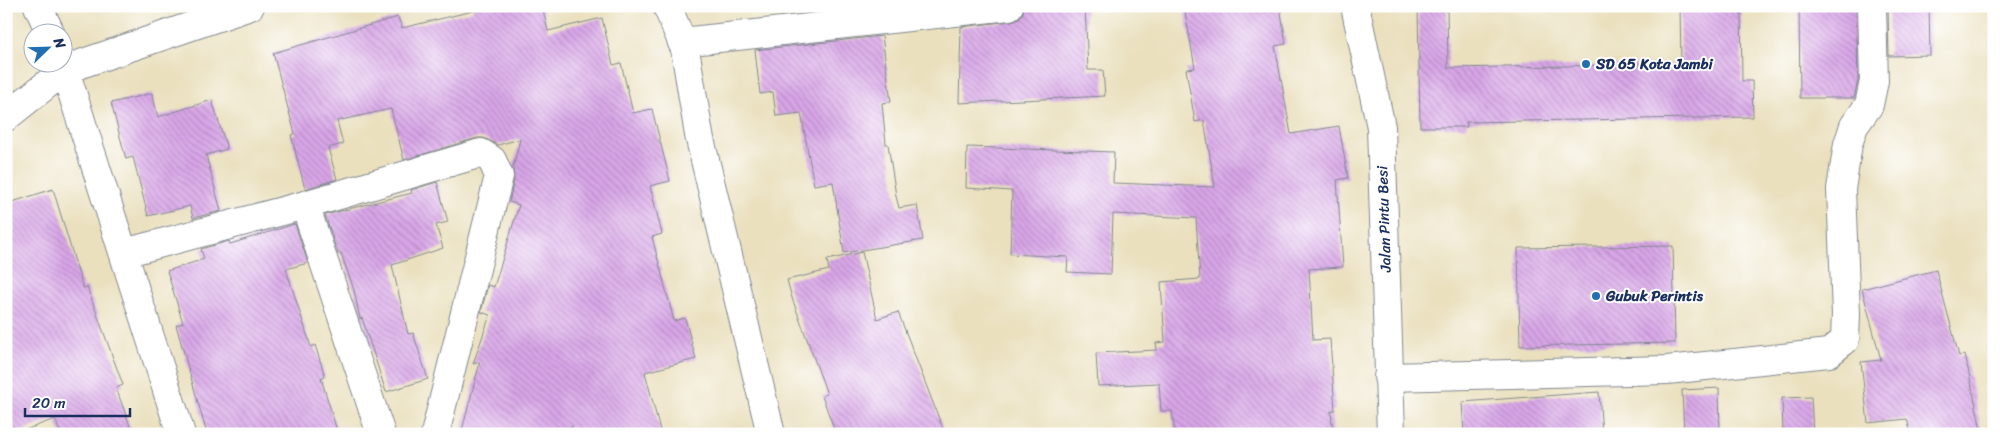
<svg xmlns="http://www.w3.org/2000/svg" width="2000" height="440" viewBox="0 0 2000 440" font-family="Sriracha,sans-serif">
<style>
.building{fill:url(#building-back-hatch)}
.lines{fill:none;stroke-linecap:round;stroke-linejoin:round}
.minor-casing{stroke:#82888e;stroke-width:30}
.minor{stroke:#fff;stroke-width:28}
.poi-dot{fill:#1f6fb2;stroke:#fff;stroke-width:2}
.labels{text-anchor:middle;dominant-baseline:central;stroke-width:4;stroke-linejoin:round;paint-order:stroke}
.poi-label{font-size:15px;font-weight:bold;fill:#1b2f5e;stroke:#fff;text-anchor:start}
.street-label{font-size:15px;fill:#1b2f5e;stroke:#fff}
</style>
<defs>
<pattern id="building-back-hatch" width="6" height="6" patternUnits="userSpaceOnUse" patternTransform="scale(1.25)"><rect width="6" height="6" fill="#d9a6e8"/><path d="M-1 5l2 2M0 0l6 6M5-1l2 2" fill="none" stroke="#af88bf"/></pattern>
</defs>
<rect width="100%" height="100%" fill="#fff"/>
<filter id="ink" filterUnits="userSpaceOnUse"><feTurbulence type="fractalNoise" baseFrequency=".02" numOctaves="2"/><feDisplacementMap in="SourceGraphic" scale="10" xChannelSelector="R" yChannelSelector="G"/><feConvolveMatrix kernelMatrix="1 2 1 2 8 2 1 2 1" color-interpolation-filters="sRGB"/></filter>
<filter id="wash" filterUnits="userSpaceOnUse"><feTurbulence type="fractalNoise" baseFrequency=".0096" numOctaves="4" result="noise"/><feDisplacementMap in="SourceGraphic" scale="20" xChannelSelector="R" yChannelSelector="G"/><feGaussianBlur stdDeviation="1.12" result="paint"/><feColorMatrix in="noise" values="0 0 0 0 0 0 0 0 0 0 0 0 0 0 0 0 0 1.4 0 .05"/><feComposite in="paint" operator="in"/></filter>
<g filter="url(#wash)">
<rect width="100%" height="100%" fill="#eae0be"/>
<g id="blocks">
<g class="building">
<polygon points="472,6 542,6 548,31 602,18 613,65 621,63 633,113 652,109 670,181 650,186 662,234 652,237 674,321 685,318 696,359 645,372 661,434 574,434 572,427 544,434 461,434 480,362 473,364 490,315 481,312 488,285 494,287 519,205 509,202 514,180 513,168 520,139 498,145 484,138 477,138 404,160 391,109 337,121 343,144 328,148 337,179 305,189 291,135 295,134 273,53 398,17 402,28 473,11"/>
<polygon points="1024,6 1085,6 1088,70 1103,70 1105,96 959,103 961,27 1011,21 1019,18 1023,13"/>
<polygon points="1184,6 1280,6 1286,44 1275,46 1291,134 1339,126 1348,178 1337,180 1343,267 1309,269 1313,340 1330,339 1335,410 1331,411 1333,434 1175,434 1172,411 1161,411 1159,383 1098,386 1096,353 1157,350 1156,343 1165,342 1161,282 1200,279 1196,218 1113,214 1111,274 1067,272 1068,257 1010,254 1012,191 966,188 967,147 1114,152 1113,183 1215,187 1204,120 1195,122 1186,69 1195,68"/>
<polygon points="1418,6 1447,6 1448,68 1681,64 1680,6 1741,6 1742,81 1752,81 1753,117 1466,122 1467,127 1420,127"/>
<polygon points="1799,6 1856,6 1858,80 1854,98 1800,98"/>
<polygon points="1888,6 1929,6 1930,55 1889,56"/>
<polygon points="882,36 891,102 882,103 886,144 888,144 896,196 899,208 917,205 923,240 844,253 833,182 814,185 801,113 776,116 773,92 760,94 755,50"/>
<polygon points="152,93 158,117 212,100 227,149 206,155 221,211 193,218 190,206 148,216 133,157 126,159 111,103"/>
<polygon points="437,182 448,222 436,225 443,248 392,265 408,334 413,333 428,379 386,392 362,318 360,319 354,290 341,253 338,254 325,215 412,193 411,190"/>
<polygon points="53,189 83,288 87,287 123,385 116,388 133,434 61,434 55,419 14,434 6,434 6,204"/>
<polygon points="295,224 308,263 286,269 311,347 315,345 325,376 321,378 338,434 207,434 176,325 183,323 167,271 204,259 201,249 229,241 230,244"/>
<polygon points="1673,246 1675,343 1520,346 1518,248"/>
<polygon points="862,252 877,319 898,312 945,434 836,434 822,396 827,394 792,298 787,280 829,270 827,260"/>
<polygon points="1936,270 1959,356 1965,355 1982,434 1911,434 1907,419 1868,423 1861,362 1881,360 1862,289"/>
<polygon points="1719,388 1720,434 1684,434 1682,390"/>
<polygon points="1599,392 1602,434 1464,434 1462,402"/>
<polygon points="1811,397 1813,434 1783,434 1782,398"/>
</g>
</g>
</g>
<g filter="url(#ink)">
<use href="#blocks" fill-opacity="0" stroke="#82888e" stroke-width="1"/>
<g class="lines">
<defs>
<g id="minor">
<polyline points="38,6 50,32"/>
<polyline points="667,6 685,49 699,135 771,434"/>
<polyline points="1355,6 1381,127 1391,434"/>
<polyline points="682,42 1009,6"/>
<polyline points="62,61 181,434"/>
<polyline points="6,117 66,69 250,6"/>
<polyline points="305,205 381,434"/>
<polyline points="124,253 305,205 481,153 492,160 499,176 435,434"/>
<polyline points="1388,377 1667,370 1829,353 1845,340 1846,314 1841,189 1848,144 1854,126 1869,105 1874,81 1872,6"/>
</g>
</defs>
<use href="#minor" class="minor-casing"/>
<use href="#minor" class="minor"/>
</g>
</g>
<g class="poi-dot">
<circle cx="1586" cy="64" r="5"/>
<circle cx="1596" cy="296" r="5"/>
</g>
<g class="labels">
<g class="poi-label">
<text x="1596" y="64">SD 65 Kota Jambi</text>
<text x="1606" y="296">Gubuk Perintis</text>
</g>
<g class="street-label">
<text transform="translate(1384 219) rotate(-92)">Jalan Pintu Besi</text>
</g>
</g>
<rect width="2000" height="440" fill="none" stroke="#fff" stroke-width="25"/>
<g transform="translate(48 48) rotate(67)"><circle r="24" fill="#ffffff" stroke="#a4acbf"/>
<path d="M0-4L9 19L0 12L-9 19Z" fill="#1f6fb2"/>
<text y="-8" font-size="14" font-weight="bold" text-anchor="middle" fill="#1b2f5e">N</text>
</g>
<path d="M25 408v8h105v-8" fill="none" stroke="#1b2f5e" stroke-width="2.5"/>
<text x="32" y="408" font-size="15" fill="#1b2f5e" stroke="#ffffff" stroke-width="4" paint-order="stroke">20 m</text>
</svg>
